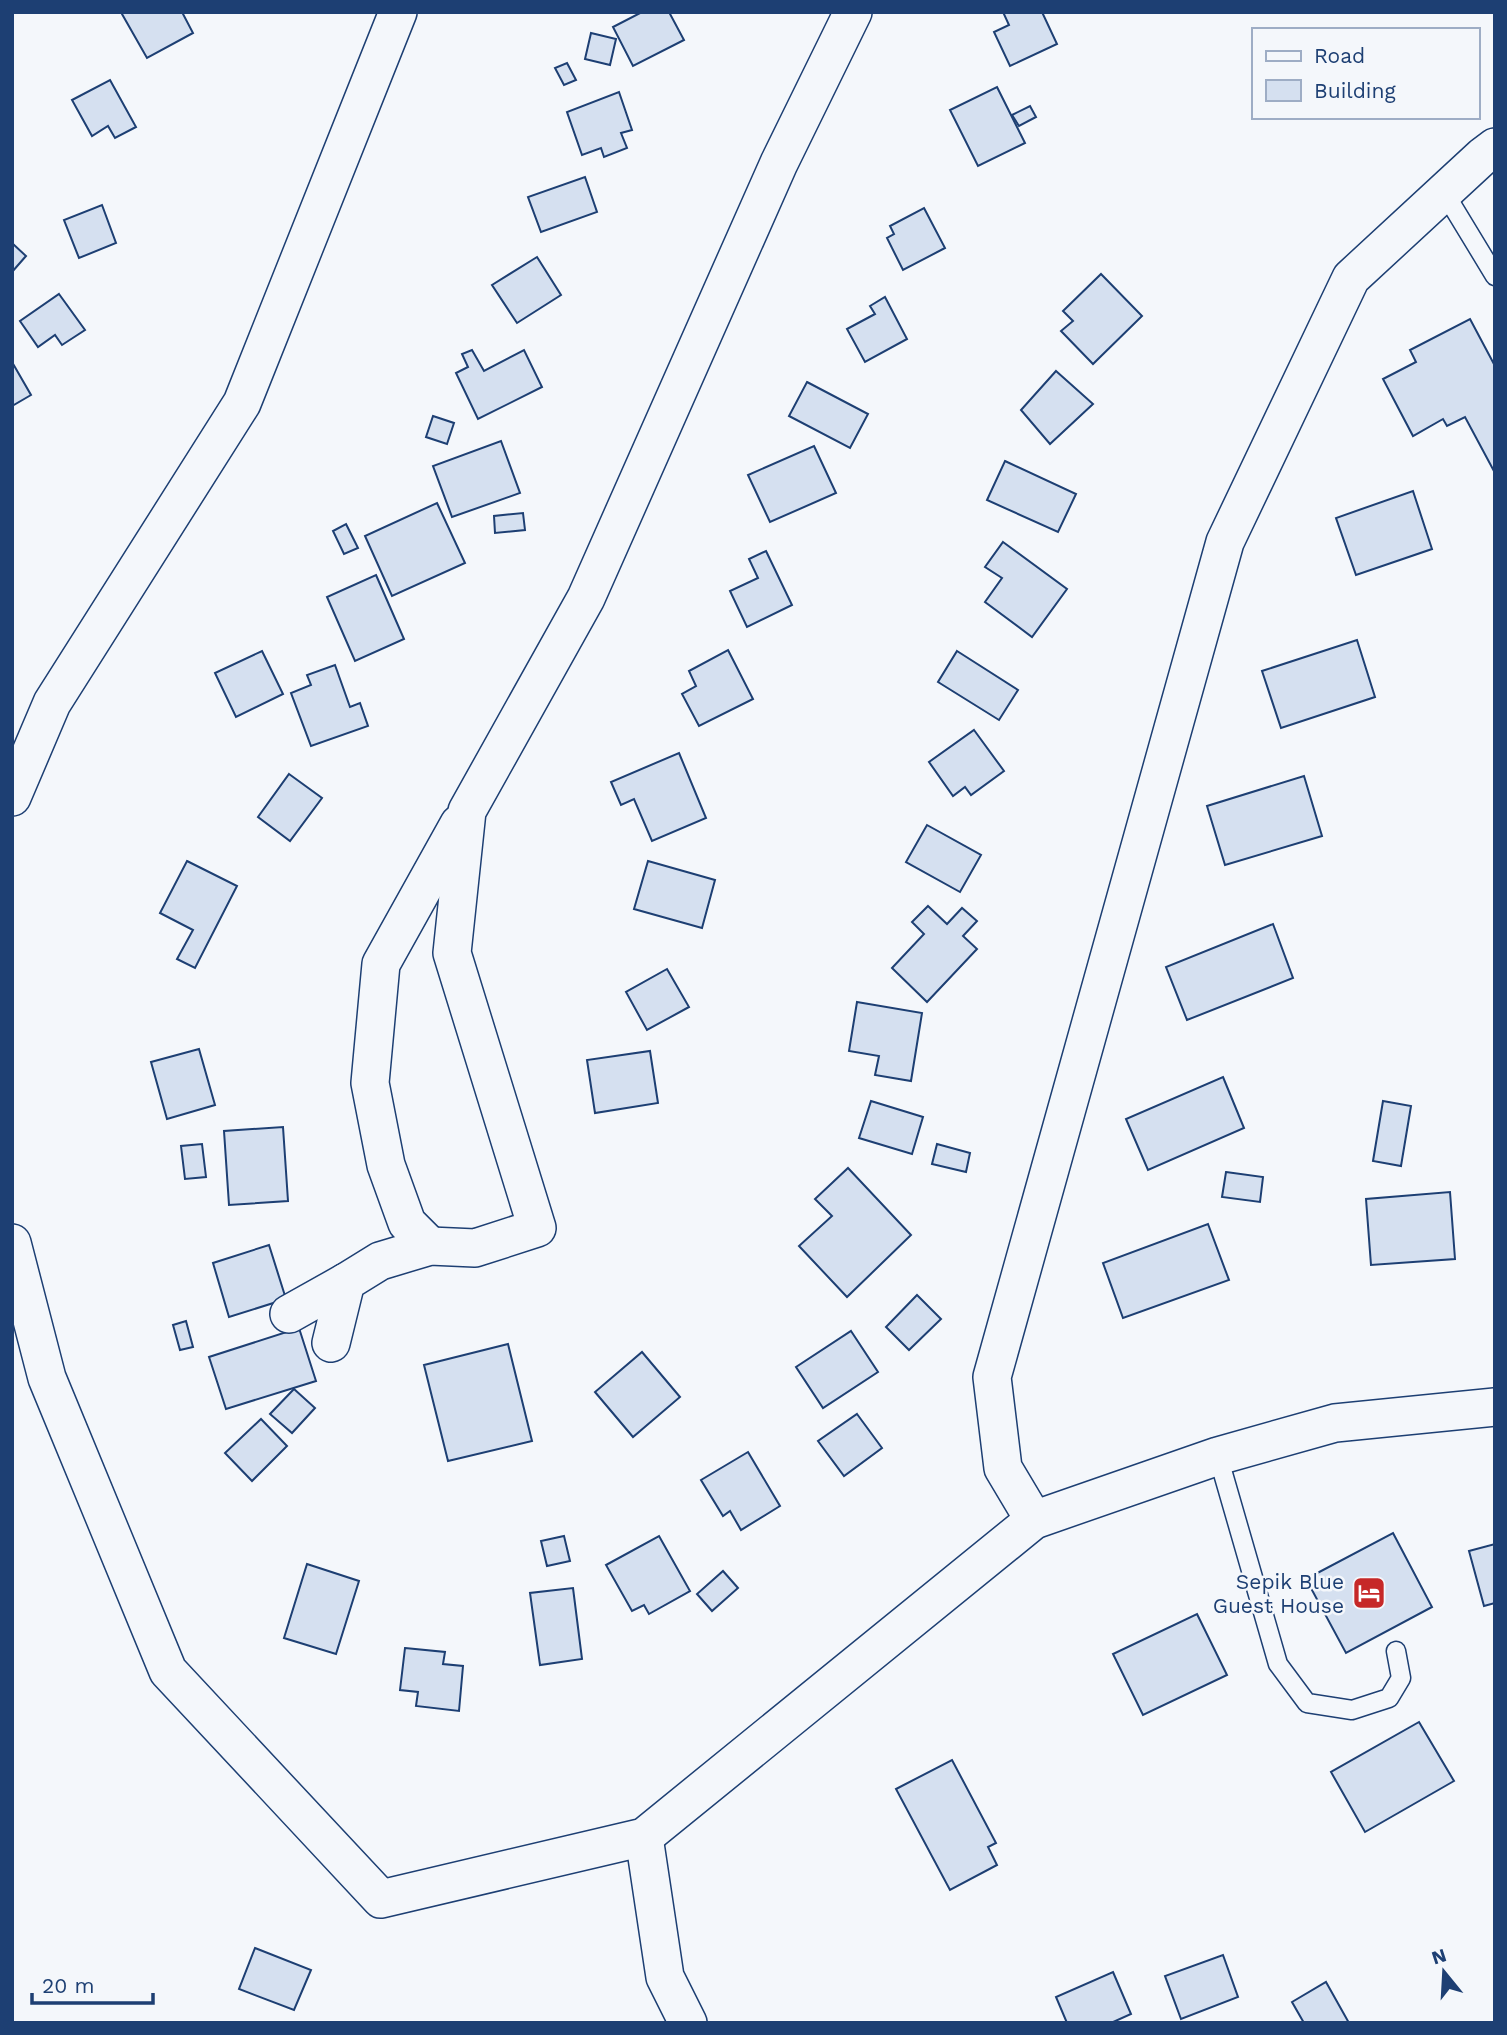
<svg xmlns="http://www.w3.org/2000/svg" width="1507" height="2035" viewBox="0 0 1507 2035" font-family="'Work Sans',sans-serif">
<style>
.building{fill:#d5e0f0;stroke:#1d3f73;stroke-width:2}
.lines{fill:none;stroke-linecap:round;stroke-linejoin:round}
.lane-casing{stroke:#1d3f73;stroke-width:21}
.street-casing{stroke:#1d3f73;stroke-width:40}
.lane{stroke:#f4f7fb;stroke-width:18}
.street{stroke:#f4f7fb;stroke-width:37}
.labels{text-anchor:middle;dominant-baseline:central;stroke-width:5;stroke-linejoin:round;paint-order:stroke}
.poi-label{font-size:21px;fill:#1d3f73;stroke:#f4f7fb;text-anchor:end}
</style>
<rect width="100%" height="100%" fill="#f4f7fb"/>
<g class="building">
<polygon points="125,12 182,12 193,33 147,58 122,14"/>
<polygon points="642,12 669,12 684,40 633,66 613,27"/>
<polygon points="1003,12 1042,12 1057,44 1010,66 994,32 1009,25"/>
<polygon points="591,33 616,39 610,65 585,59"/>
<polygon points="567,63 576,80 564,85 555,68"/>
<polygon points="110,80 136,127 115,138 108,126 92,136 72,100"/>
<polygon points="997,87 1025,143 978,166 950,110"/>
<polygon points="619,92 632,130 621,133 627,148 604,157 601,148 582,155 567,112"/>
<polygon points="1030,106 1036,117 1019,126 1012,115"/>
<polygon points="585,177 597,212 541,232 528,197"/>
<polygon points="102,205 116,243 79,258 64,220"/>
<polygon points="924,208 945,248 903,270 887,238 894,234 890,226"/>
<polygon points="12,243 26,256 12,272"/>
<polygon points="537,257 561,295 517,323 492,285"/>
<polygon points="1101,274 1142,316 1093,364 1061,331 1073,321 1063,311"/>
<polygon points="59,294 85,330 62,345 55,335 38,347 20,321"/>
<polygon points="885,297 907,339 865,362 847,329 875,314 870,306"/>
<polygon points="1470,319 1495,366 1495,473 1465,417 1447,426 1443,419 1413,436 1383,379 1416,362 1410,350"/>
<polygon points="472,350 484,371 524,350 542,387 478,419 456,373 468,367 462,354"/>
<polygon points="12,362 31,395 12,406"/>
<polygon points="1056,371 1093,404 1050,444 1021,410"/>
<polygon points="807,382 868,414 850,448 789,416"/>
<polygon points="433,416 454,423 447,444 426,437"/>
<polygon points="501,441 520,493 452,517 433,466"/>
<polygon points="814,446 836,493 770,522 748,475"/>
<polygon points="1005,461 1076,494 1058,532 987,500"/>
<polygon points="1413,491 1432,549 1356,575 1336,518"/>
<polygon points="437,503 465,563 392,596 365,536"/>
<polygon points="523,513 525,530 495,533 494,516"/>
<polygon points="346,524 358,548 344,554 333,531"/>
<polygon points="1003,542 1067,589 1032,637 985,602 1002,578 985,567"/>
<polygon points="766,551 792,605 747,627 730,591 758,578 749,559"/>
<polygon points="376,575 404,639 355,661 327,597"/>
<polygon points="1357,640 1375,697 1281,728 1262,671"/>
<polygon points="728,650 753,699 699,726 682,694 696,686 689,671"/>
<polygon points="262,651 283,694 236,717 215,673"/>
<polygon points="957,651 1018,690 999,720 938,682"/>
<polygon points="335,665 350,707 360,703 368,726 311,746 291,693 311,685 307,675"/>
<polygon points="974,730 1004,771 971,795 965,787 953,796 929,762"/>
<polygon points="679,753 706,818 652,841 634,799 621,805 611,782"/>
<polygon points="289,774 322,798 290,841 258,817"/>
<polygon points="1304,776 1322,836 1225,865 1207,806"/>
<polygon points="927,825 981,855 960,892 906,862"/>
<polygon points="187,861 237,886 195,968 177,959 193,930 160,913"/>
<polygon points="648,861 715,880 702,928 634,909"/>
<polygon points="928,906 947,924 962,908 977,921 963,936 977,949 927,1002 892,968 924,934 912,922"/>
<polygon points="1273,924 1293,978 1187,1020 1166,967"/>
<polygon points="667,969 689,1007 647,1030 626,992"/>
<polygon points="857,1002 922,1013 911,1081 875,1075 879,1056 849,1051"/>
<polygon points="199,1049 215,1105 167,1119 151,1062"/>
<polygon points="650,1051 658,1103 595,1113 587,1060"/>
<polygon points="1223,1077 1244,1128 1148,1170 1126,1119"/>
<polygon points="871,1101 923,1117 912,1154 859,1138"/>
<polygon points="1383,1101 1411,1106 1401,1166 1373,1161"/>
<polygon points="283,1127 288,1201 229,1205 224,1131"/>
<polygon points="202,1144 206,1177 185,1179 181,1146"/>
<polygon points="937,1144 970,1153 966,1172 932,1164"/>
<polygon points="848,1168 911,1235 847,1297 799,1246 832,1216 815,1199"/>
<polygon points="1226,1172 1263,1177 1260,1202 1222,1197"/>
<polygon points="1450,1192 1455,1259 1371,1265 1366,1199"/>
<polygon points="1208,1224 1229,1280 1123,1318 1103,1263"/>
<polygon points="269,1245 286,1299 229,1317 213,1263"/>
<polygon points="917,1295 941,1319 909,1350 886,1327"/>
<polygon points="186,1321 193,1347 180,1350 173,1325"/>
<polygon points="299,1328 316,1381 226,1409 209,1357"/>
<polygon points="851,1331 878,1372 823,1408 796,1367"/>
<polygon points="508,1344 532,1441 448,1461 424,1365"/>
<polygon points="642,1352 680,1397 633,1437 595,1392"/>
<polygon points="294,1389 315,1408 292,1433 270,1414"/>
<polygon points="857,1414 882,1448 844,1476 818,1441"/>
<polygon points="261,1419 287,1446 252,1481 225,1453"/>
<polygon points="748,1452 780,1506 741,1530 730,1511 723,1516 701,1480"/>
<polygon points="1393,1533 1432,1607 1346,1653 1306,1579"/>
<polygon points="564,1536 570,1561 547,1566 541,1541"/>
<polygon points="659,1536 690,1591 649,1614 644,1605 632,1611 606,1565"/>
<polygon points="1495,1544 1495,1603 1484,1606 1469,1551"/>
<polygon points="307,1564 359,1581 336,1654 284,1638"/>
<polygon points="723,1571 738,1588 712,1611 697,1594"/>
<polygon points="573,1588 582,1659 540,1665 530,1593"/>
<polygon points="1197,1614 1227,1675 1143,1715 1113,1654"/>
<polygon points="405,1648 445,1652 443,1664 463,1666 459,1711 416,1706 418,1692 400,1690"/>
<polygon points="1419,1722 1454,1781 1365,1832 1331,1772"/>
<polygon points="952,1760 996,1843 988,1847 997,1865 950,1890 896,1789"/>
<polygon points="255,1948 311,1970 294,2010 239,1989"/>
<polygon points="1223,1955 1238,1997 1181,2019 1165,1976"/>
<polygon points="1113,1972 1131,2014 1111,2023 1067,2023 1056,1997"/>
<polygon points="1326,1982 1349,2023 1304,2023 1292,2002"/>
</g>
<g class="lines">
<defs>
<g id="lane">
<polyline points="1444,192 1495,276"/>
<polyline points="1218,1456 1278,1664 1307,1703 1352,1710 1389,1698 1401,1678 1396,1651"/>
</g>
<g id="street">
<polyline points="12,797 52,703 242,403 398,12"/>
<polyline points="12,1243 47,1378 168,1671 381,1899 644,1837 1034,1520 1218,1456 1335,1423 1495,1407"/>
<polyline points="430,1246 407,1223 386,1165 370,1083 381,964 459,824"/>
<polyline points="289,1314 346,1282"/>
<polyline points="331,1343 346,1282 380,1261 430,1246 475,1248 537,1228 452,953 467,811 586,598 779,163 853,12"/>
<polyline points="1034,1520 1003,1468 992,1377 1225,542 1351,278 1483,156 1495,147"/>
<polyline points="644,1837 665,1977 688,2023"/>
</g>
</defs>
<use href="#lane" class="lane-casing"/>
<use href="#street" class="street-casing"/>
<use href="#lane" class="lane"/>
<use href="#street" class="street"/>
</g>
<defs>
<symbol id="hotel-square" viewBox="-11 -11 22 22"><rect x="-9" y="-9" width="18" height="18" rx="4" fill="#c62828" stroke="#f4f7fb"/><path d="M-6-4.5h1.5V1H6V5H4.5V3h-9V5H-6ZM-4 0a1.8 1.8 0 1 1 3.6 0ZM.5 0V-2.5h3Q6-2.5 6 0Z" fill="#fff"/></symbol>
</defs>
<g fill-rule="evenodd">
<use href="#hotel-square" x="1350" y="1574" width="38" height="38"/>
</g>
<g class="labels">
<g class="poi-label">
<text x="1344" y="1581">Sepik Blue<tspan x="1344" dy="24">Guest House</tspan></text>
</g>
</g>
<rect width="1507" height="2035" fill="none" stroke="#1d3f73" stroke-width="28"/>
<rect x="1252" y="28" width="228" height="91" fill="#f4f7fb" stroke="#9eadc5" stroke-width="2"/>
<rect x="1266" y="51" width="35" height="10" fill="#f4f7fb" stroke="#9eadc5" stroke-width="2"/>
<text x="1314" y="63" font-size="21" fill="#1d3f73">Road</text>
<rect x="1266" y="80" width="35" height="21" fill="#d5e0f0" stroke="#9eadc5" stroke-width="2"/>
<text x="1314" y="98" font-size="21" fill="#1d3f73">Building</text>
<g transform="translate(1444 1972) rotate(342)" stroke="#f4f7fb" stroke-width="5" paint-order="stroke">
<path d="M0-5L12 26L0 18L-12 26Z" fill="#1d3f73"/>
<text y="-10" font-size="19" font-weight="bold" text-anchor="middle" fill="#1d3f73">N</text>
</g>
<path d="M32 1993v10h121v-10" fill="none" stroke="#1d3f73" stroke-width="3.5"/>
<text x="42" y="1993" font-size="21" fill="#1d3f73" stroke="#f4f7fb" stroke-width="5" paint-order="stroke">20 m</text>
</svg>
